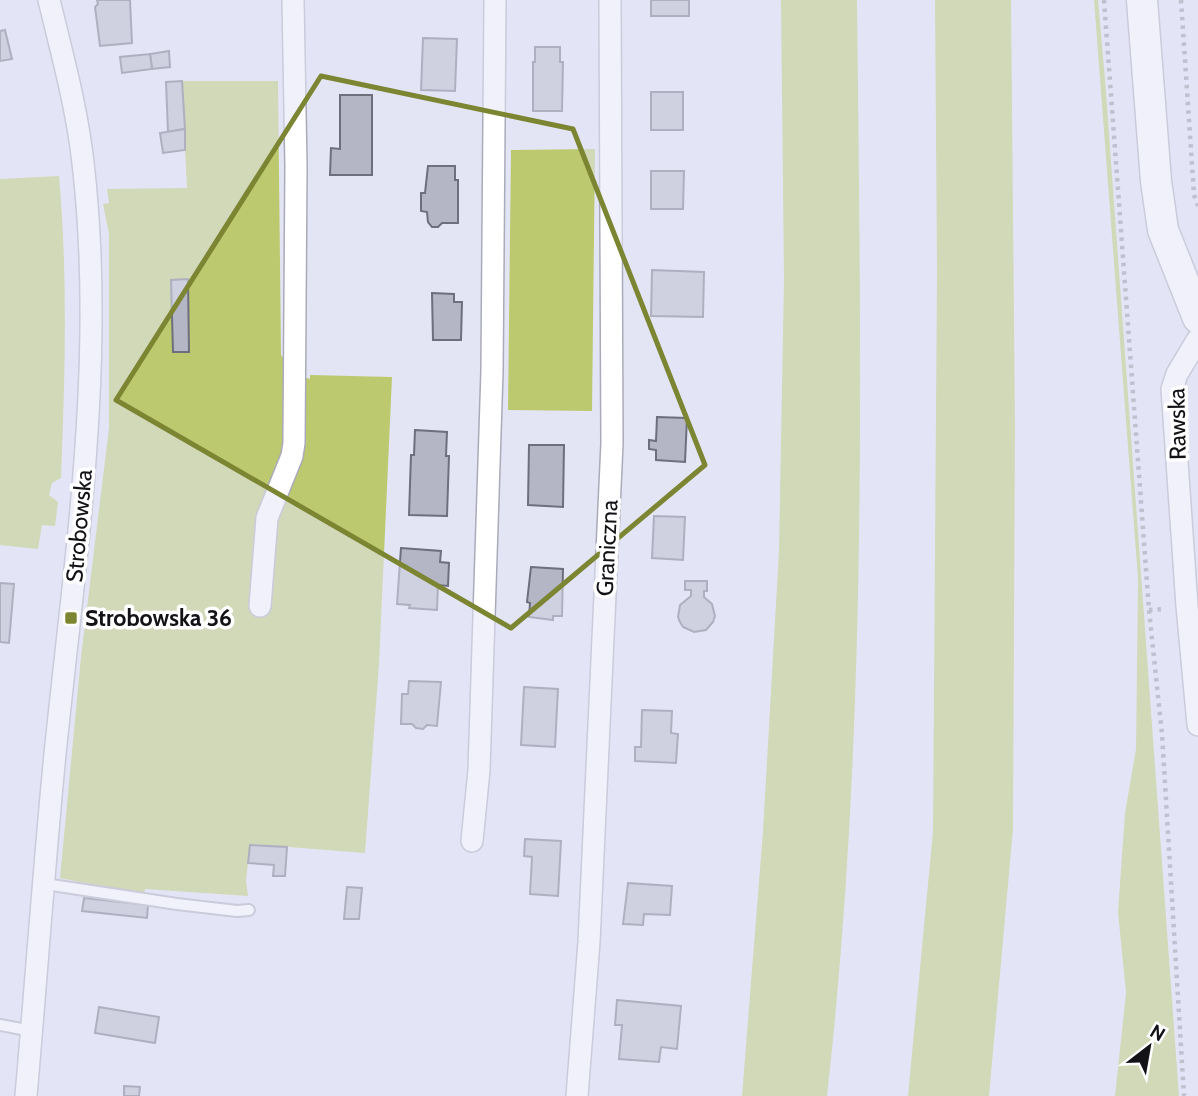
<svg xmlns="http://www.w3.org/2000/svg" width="1198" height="1096" viewBox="0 0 1198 1096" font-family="Cabin,sans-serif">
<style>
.green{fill:#bcc96e}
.building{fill:#b5b6c5;stroke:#6e6f7d;stroke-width:2}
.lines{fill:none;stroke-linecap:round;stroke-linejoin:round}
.lane-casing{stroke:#aaabba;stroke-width:14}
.street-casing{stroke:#aaabba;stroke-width:24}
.secondary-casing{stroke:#aaabba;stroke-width:33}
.path{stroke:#9394a0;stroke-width:4.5;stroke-dasharray:3.5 5;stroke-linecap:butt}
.lane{stroke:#fff;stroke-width:10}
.street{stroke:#fff;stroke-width:21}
.secondary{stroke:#fff;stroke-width:30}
.marked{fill:none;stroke:#7b8532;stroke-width:5;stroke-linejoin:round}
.poi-dot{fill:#7b8532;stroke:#fff;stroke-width:2.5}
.labels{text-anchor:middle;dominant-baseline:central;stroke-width:7;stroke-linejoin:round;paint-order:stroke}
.street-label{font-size:23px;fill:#121217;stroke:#fff}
.poi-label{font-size:23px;font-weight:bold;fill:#121217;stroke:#fff;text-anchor:start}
</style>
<rect width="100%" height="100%" fill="#e3e5f5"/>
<g class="green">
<path d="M 781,0 L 857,0 C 861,365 868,732 827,1096 L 742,1096 L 763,831 L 779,551 L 784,278 Z"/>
<polygon points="935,0 1011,0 1015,426 1013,829 989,1096 908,1096 933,831 937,271"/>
<polygon points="1094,0 1098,0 1105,79 1179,1096 1115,1096 1126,993 1118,912 1125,813 1136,749 1138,578"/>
<path d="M 182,81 L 278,81 L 281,355 C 288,366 297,376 310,379 L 310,375 L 392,377 L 379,664 L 365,853 L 250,844 L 246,881 L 248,896 L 145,889 L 144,895 L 60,878 L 81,657 L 109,428 L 109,234 L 103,204 L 109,203 L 107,189 L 187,188 L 185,150 L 181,130 L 184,117 Z"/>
<polygon points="595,149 592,411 508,410 511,150"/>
<path d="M 59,176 C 68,277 65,377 61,478 L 52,483 L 49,495 L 58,502 L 55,526 L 42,525 L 38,549 L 0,545 L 0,179 Z"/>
</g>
<g class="building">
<polygon points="97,0 130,0 132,43 100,46 95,7 98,4"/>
<rect x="651" y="0" width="38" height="16"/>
<polygon points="5,30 12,59 0,61 0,31"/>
<polygon points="423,38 457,39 455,91 421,90"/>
<polygon points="535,47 560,47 560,62 563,62 562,111 533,111 533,62 535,62"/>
<polygon points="169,51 170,67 152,69 150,54"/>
<polygon points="150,54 152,69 122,73 120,57"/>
<polygon points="182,81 185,129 168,132 166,82"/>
<rect x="651" y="92" width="32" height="38"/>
<polygon points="340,95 372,95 372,175 330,175 331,148 340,149"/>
<polygon points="185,129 185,150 163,153 160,133"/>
<polygon points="428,166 455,166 455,180 458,180 458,223 442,223 438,227 432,227 428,222 427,212 421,211 421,193 425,193"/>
<polygon points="651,171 684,171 683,209 651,209"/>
<polygon points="652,270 704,272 703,317 651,316"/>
<polygon points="188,279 189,352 173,352 171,280"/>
<polygon points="432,293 454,294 454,302 462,302 461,340 433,340"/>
<polygon points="657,417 687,418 685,462 656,460 656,450 649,449 649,440 656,441"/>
<polygon points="415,430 447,432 446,456 449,456 447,516 409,515 411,455 414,455"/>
<polygon points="529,445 564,445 563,507 528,505"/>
<polygon points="654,516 685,517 683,560 652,558"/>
<polygon points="401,548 441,551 440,562 449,563 448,586 438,585 437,610 409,608 410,605 397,604"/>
<polygon points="531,567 563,569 562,616 553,616 553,620 529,617 530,603 527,602"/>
<polygon points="685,581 707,581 707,591 704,591 704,597 712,604 715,616 713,622 706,630 694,632 683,627 680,622 678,617 680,605 691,596 691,590 685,590"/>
<polygon points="0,583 14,584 9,643 0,642"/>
<polygon points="409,681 441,682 437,726 427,725 423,729 416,728 412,724 401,724 402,694 408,694"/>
<polygon points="524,687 558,689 555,747 521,745"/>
<polygon points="642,710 672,711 671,733 678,734 676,763 635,761 635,747 641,747"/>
<polygon points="525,839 561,841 558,896 530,894 532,857 524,856"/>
<polygon points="250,845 287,847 285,876 273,876 274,865 248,863"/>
<polygon points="628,883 672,886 670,915 644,914 643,925 623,924"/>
<polygon points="347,887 362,888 359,919 344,919"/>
<polygon points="84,898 148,905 147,918 82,911"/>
<polygon points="617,1000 681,1006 677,1049 661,1047 659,1062 619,1059 622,1025 615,1025"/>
<polygon points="99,1007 159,1017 155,1043 95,1033"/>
<polygon points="124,1086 140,1087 139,1096 124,1096"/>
</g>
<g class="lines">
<defs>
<g id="lane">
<polyline points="45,884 177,904 237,911 249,910"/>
<polyline points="0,1025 32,1031"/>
</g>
<g id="street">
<polyline points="1198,339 1177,374 1172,389 1187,606 1198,725"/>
<polyline points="260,606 267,518 292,456 294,443 296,166 293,0"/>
<polyline points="472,841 479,770 492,371 495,0"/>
<path d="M 26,1096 C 36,982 44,867 55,754 C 75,558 106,360 83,163 C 77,108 62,54 49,0"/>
<polyline points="577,1096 589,942 612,443 610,0"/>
</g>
<polyline id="secondary" points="1142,0 1156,181 1163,230 1198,318"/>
</defs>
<use href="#lane" class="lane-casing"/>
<use href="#street" class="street-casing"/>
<use href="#secondary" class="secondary-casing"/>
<g class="path">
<polyline points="1104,0 1149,610 1162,734 1184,1096"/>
<polyline points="1181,0 1194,195 1198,206"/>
<polyline points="1149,610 1165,609"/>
</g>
<use href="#lane" class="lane"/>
<use href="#street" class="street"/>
<use href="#secondary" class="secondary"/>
</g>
<path d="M0 0H1198V1096H0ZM 321,76 L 573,129 L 705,465 L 511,628 L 116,400 Z" fill="#e3e5f5" fill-opacity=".55" fill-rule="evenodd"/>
<path class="marked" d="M 321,76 L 573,129 L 705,465 L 511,628 L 116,400 Z"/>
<rect class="poi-dot" x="64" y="611" width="14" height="14" rx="3.5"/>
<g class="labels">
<g class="street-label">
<text transform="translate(1177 424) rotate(-91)">Rawska</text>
<text transform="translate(79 526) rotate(-85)">Strobowska</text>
<text transform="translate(607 548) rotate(-87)">Graniczna</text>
</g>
<g class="poi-label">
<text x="85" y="618">Strobowska 36</text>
</g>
</g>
<g transform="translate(1149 1047) rotate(31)" stroke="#ffffff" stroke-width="5" paint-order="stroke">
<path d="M0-5L12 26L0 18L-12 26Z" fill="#121217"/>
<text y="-10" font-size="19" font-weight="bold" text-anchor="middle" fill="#121217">N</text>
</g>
</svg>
